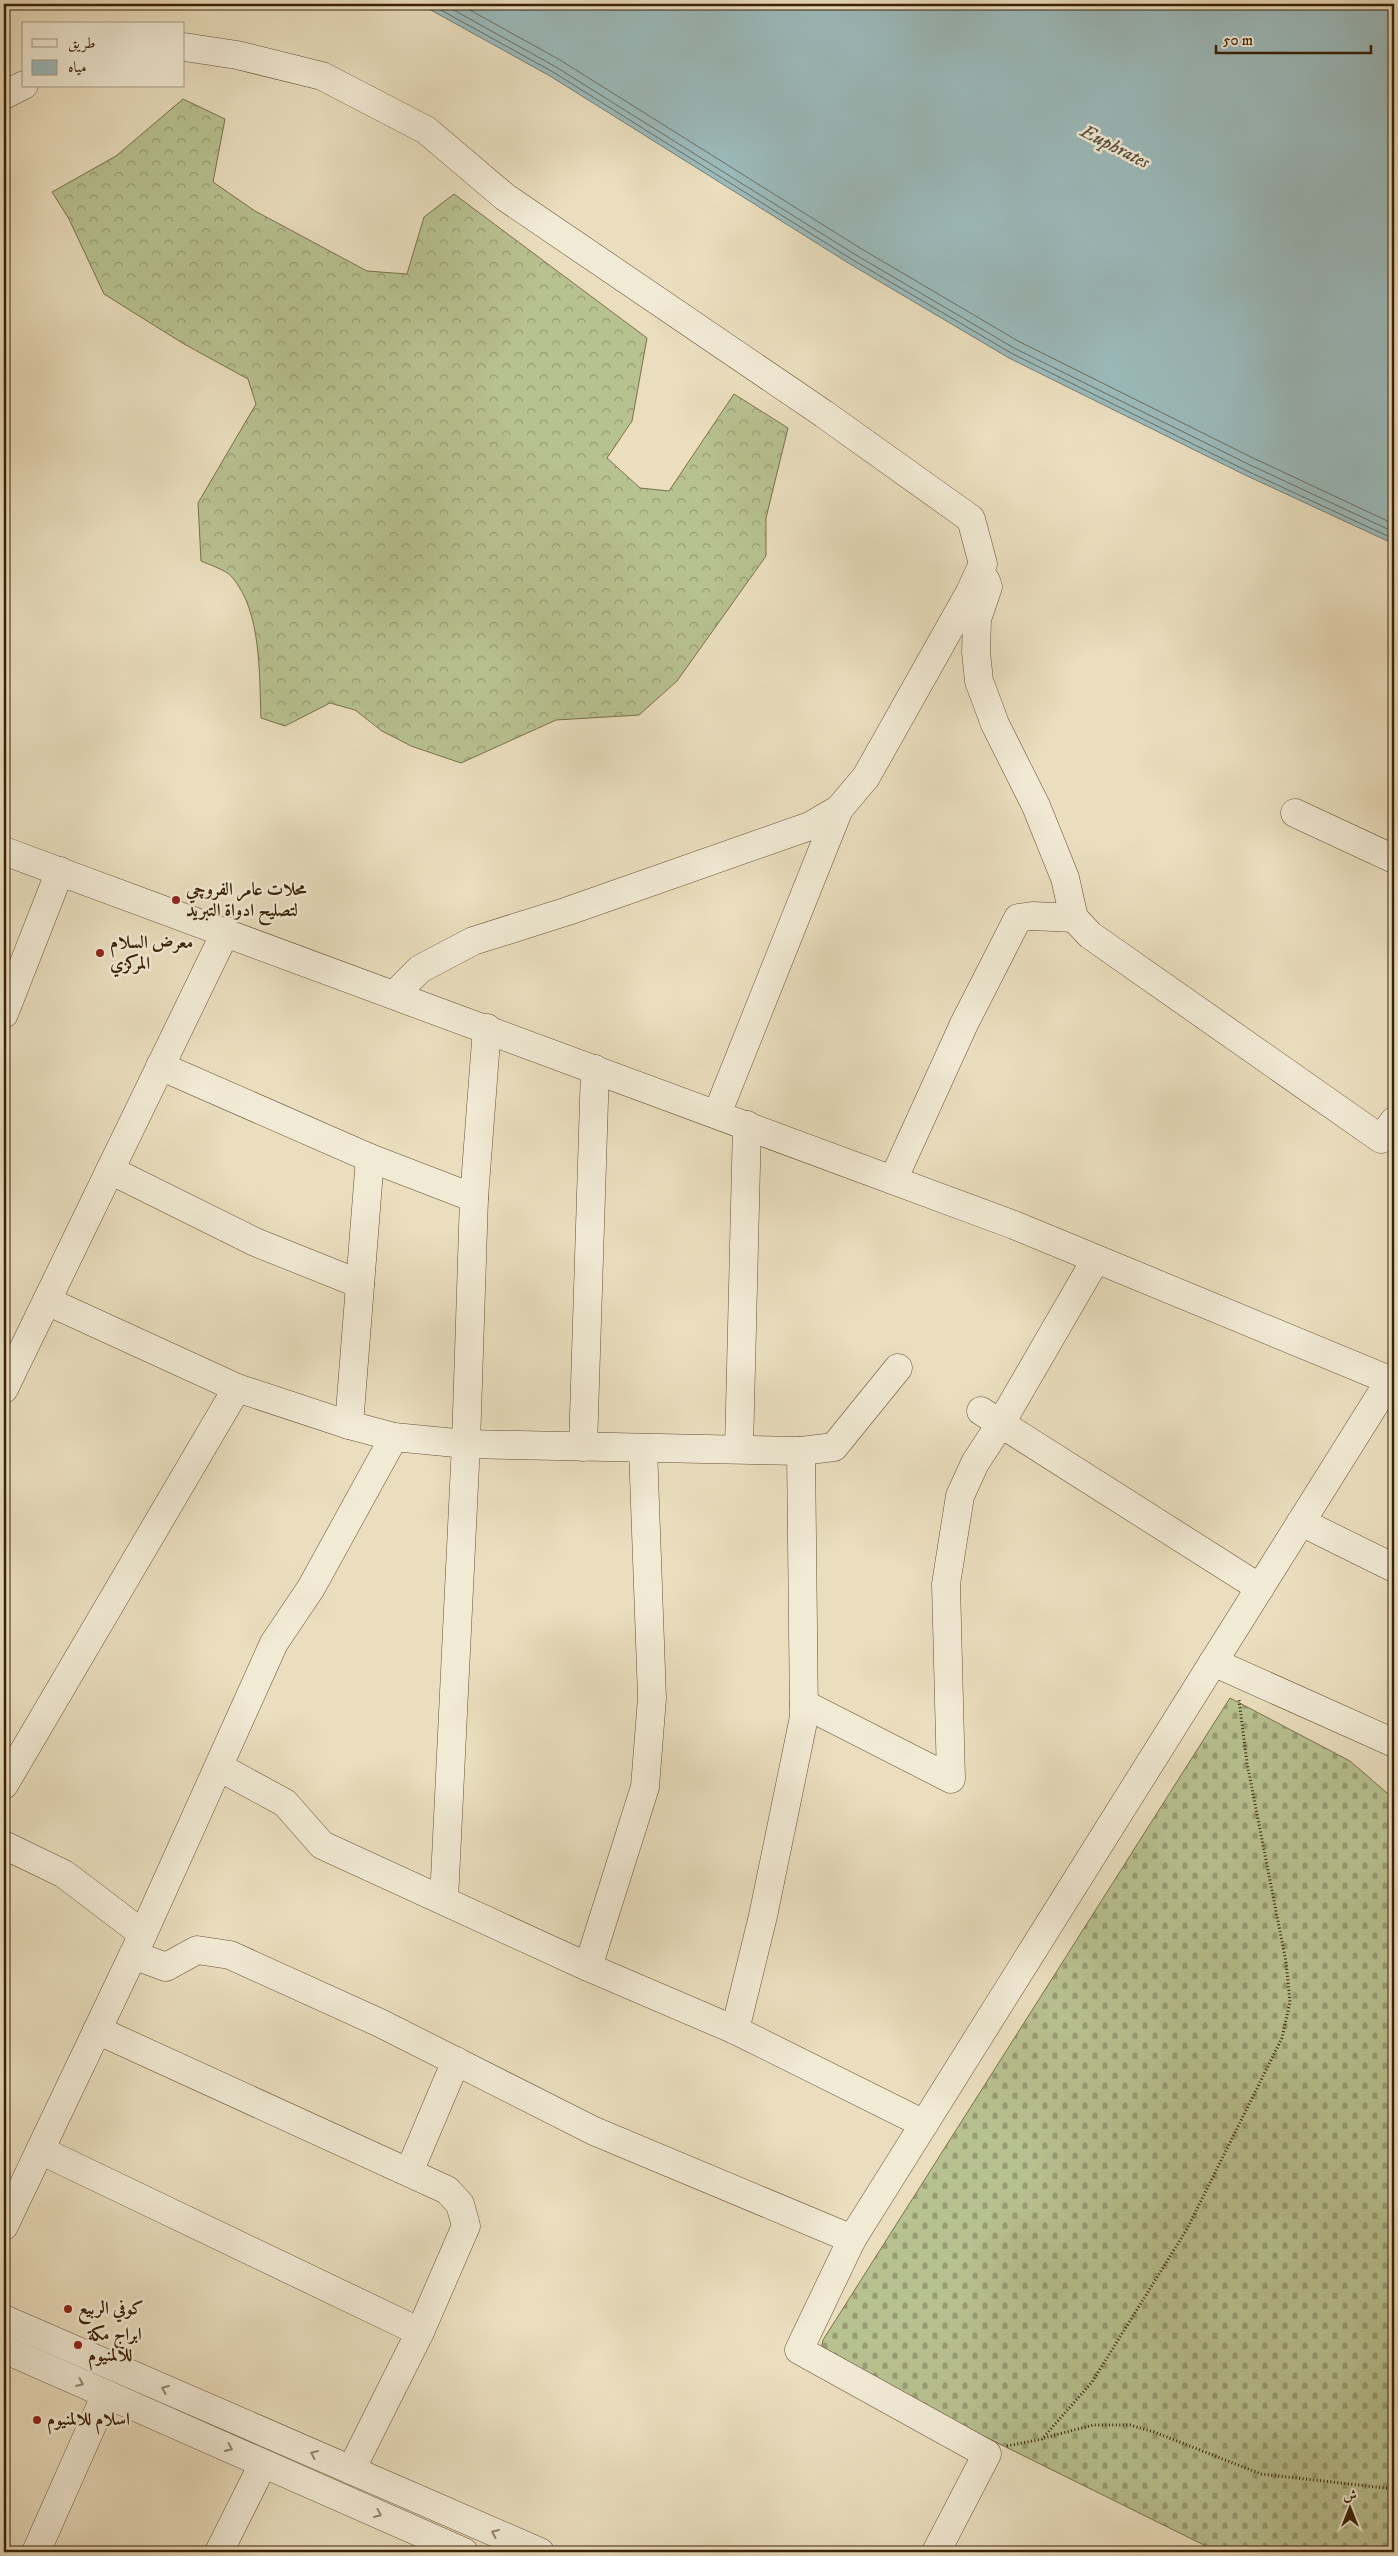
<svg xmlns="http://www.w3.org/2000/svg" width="1398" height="2556" viewBox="0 0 1398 2556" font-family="'IM FELL DW Pica',Amiri,serif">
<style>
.forest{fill:url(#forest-crowns);stroke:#79714a}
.cemetery{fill:url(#cemetery-stones);stroke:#79714a}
.water{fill:#9bbabb;stroke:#747d72}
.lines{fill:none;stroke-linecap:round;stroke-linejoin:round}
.shore{stroke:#6a6e60;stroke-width:1}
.minor-casing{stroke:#665033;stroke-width:29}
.path{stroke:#3a2105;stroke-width:3;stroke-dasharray:1 2.5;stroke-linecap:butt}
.minor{stroke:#f1ead5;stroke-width:28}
.oneway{stroke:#96866d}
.poi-dot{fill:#8f2418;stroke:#f1ead5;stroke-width:2}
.labels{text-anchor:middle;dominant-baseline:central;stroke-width:5;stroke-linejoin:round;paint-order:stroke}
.poi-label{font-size:18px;font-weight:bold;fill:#3a2105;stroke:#f1ead5;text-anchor:start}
.water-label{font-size:19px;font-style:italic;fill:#574f3c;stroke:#f1ead5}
</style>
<defs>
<pattern id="forest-crowns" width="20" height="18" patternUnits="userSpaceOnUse" patternTransform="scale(1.25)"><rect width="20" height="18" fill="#b8c190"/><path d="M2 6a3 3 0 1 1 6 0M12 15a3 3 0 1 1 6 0" fill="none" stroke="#979c74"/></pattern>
<pattern id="cemetery-stones" width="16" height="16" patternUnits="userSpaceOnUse" patternTransform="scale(1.25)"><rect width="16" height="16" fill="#b8c190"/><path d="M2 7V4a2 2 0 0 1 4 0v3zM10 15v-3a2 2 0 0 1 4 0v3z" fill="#979c74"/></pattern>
</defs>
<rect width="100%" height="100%" fill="#eadebe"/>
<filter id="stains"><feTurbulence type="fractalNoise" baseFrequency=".004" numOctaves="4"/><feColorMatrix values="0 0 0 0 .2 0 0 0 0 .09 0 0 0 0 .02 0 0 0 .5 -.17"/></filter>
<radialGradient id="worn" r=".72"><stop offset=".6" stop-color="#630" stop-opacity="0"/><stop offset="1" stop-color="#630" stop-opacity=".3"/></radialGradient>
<path class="forest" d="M 183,99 L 225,119 L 213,182 L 255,211 L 367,271 L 407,274 L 424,217 L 454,194 L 647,338 L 632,421 L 607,458 L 640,488 L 669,491 L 734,394 L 788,428 L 766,518 L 766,556 L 677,681 L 639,715 L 556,720 L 461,763 L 411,746 L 382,731 L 355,710 L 330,703 L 285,726 L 261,718 C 259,674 262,612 232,577 C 226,570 210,565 201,561 L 198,503 L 256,404 L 248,379 L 184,344 L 104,294 L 69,219 L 52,192 L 116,156 Z"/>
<polygon class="cemetery" points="1230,1698 1350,1761 1394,1799 1394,2552 1218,2552 820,2355 823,2340"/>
<polygon class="water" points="420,4 1394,4 1394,544 1243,474 1009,358 850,264 550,76"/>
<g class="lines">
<g class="shore">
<polyline points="430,4 553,72 853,260 1011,353 1245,470 1394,539"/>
<polyline points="443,4 556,67 856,255 1014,348 1248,464 1394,532"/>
<polyline points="459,4 560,60 860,248 1018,341 1251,457 1394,524"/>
</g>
<defs>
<g id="minor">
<polyline points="184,47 237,55 322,76 426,130 505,197 824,414 971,519 983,564 970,592 866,777 839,809 810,826 568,911 473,941 420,969 395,994"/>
<polyline points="4,95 24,85"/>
<polyline points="986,581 988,587 977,619 976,652 979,681 995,724 1036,806 1065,878 1074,918 1090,935 1381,1139 1394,1121"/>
<polyline points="1295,813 1394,859"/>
<polyline points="4,851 1014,1225 1394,1382"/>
<polyline points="4,1014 60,871"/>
<polyline points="160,1066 370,1158 474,1198"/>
<polyline points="717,1114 839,809"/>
<polyline points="110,1170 255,1242 360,1284"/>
<polyline points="893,1180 964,1024 1018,918 1032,916 1074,918"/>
<polyline points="47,1301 237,1388 349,1425 394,1437 466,1444 801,1451 834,1447 898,1368"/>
<polyline points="4,1389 226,931"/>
<polyline points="981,1411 1260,1588"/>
<polyline points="349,1425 370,1158"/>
<polyline points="583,1447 595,1069"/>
<polyline points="739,1449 747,1125"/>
<polyline points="1301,1522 1394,1568"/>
<polyline points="1213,1662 1394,1743"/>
<polyline points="804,1704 951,1779 946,1584 960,1496 975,1463 1001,1423 1096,1259"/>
<polyline points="219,1767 285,1803 322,1845 588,1967 735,2030 924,2124"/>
<polyline points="4,1785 237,1388"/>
<polyline points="4,1845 64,1874 143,1934"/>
<polyline points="444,1900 466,1444 474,1198 487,1028"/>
<polyline points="133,1955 166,1967 197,1950 230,1955 380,2023 594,2131 852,2239"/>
<polyline points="588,1967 645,1787 652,1698 643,1448"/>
<polyline points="97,2030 447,2190 460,2204 466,2226 420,2332 351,2470"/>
<polyline points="735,2030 763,1916 804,1717 801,1451"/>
<polyline points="40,2150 420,2332"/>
<polyline points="409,2172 456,2061"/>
<polyline points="4,2226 143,1934 274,1643 311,1588 394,1437"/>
<polyline points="4,2319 540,2552"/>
<polyline points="4,2349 464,2552"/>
<polyline points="36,2552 106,2394"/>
<polyline points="219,2552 263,2464"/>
<polyline points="936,2552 987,2454 799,2350 852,2239 1390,1380"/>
</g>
</defs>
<use href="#minor" class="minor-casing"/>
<g class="path">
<polyline points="1044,2438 1093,2425 1130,2425 1154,2432 1261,2474 1394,2489"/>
<polyline points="1007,2446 1042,2439 1092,2382 1187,2229 1282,2038 1290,2002 1286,1962 1247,1763 1239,1700"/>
</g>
<use href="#minor" class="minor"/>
</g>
<defs><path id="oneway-chevron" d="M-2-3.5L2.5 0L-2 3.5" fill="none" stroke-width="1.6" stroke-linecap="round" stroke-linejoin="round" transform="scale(1.25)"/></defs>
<g class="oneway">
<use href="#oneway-chevron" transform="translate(80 2383) rotate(24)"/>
<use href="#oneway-chevron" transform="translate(165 2389) rotate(-156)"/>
<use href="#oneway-chevron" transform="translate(229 2448) rotate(24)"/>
<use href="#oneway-chevron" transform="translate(314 2454) rotate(-156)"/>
<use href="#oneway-chevron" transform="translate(378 2514) rotate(24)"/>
<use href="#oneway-chevron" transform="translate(495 2533) rotate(-156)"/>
</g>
<g class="poi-dot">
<circle cx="176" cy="900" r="5"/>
<circle cx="100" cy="953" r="5"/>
<circle cx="68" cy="2309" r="5"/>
<circle cx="78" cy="2345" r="5"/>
<circle cx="37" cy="2420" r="5"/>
</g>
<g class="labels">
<g class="poi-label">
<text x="186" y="890">محلات عامر الفروچي<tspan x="186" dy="21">لتصليح ادواة التبريد</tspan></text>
<text x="110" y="943">معرض السلام<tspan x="110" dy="21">المركزي</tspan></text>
<text x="78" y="2309">كوفي الربيع</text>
<text x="88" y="2335">ابراج مكة<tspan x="88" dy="21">للالمنيوم</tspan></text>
<text x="47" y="2420">اسلام للالمنيوم</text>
</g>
<g class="water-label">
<text transform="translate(1115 147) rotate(27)">Euphrates</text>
</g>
</g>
<rect width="1398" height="2556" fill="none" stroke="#eadebe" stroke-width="20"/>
<rect x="5" y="5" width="1388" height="2546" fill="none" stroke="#3a2105" stroke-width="2.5"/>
<rect x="10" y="10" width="1378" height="2536" fill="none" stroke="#3a2105"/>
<rect x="22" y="22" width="162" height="65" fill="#f1ead5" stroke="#a89a82"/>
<rect x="32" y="39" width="25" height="8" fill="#f1ead5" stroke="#a89a82"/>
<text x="68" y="48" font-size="15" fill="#3a2105">طريق</text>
<rect x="32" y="60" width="25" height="15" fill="#9bbabb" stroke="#a89a82"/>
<text x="68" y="72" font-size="15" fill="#3a2105">مياه</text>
<g transform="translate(1350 2508)" stroke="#f1ead5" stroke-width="4" paint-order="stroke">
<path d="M0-4L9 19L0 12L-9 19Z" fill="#3a2105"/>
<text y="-8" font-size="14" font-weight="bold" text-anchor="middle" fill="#3a2105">ش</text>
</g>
<path d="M1216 45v8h155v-8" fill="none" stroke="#3a2105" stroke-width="2.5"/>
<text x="1223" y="45" font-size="15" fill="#3a2105" stroke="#f1ead5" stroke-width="4" paint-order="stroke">50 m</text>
<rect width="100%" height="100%" filter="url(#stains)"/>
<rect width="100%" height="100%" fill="url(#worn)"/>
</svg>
